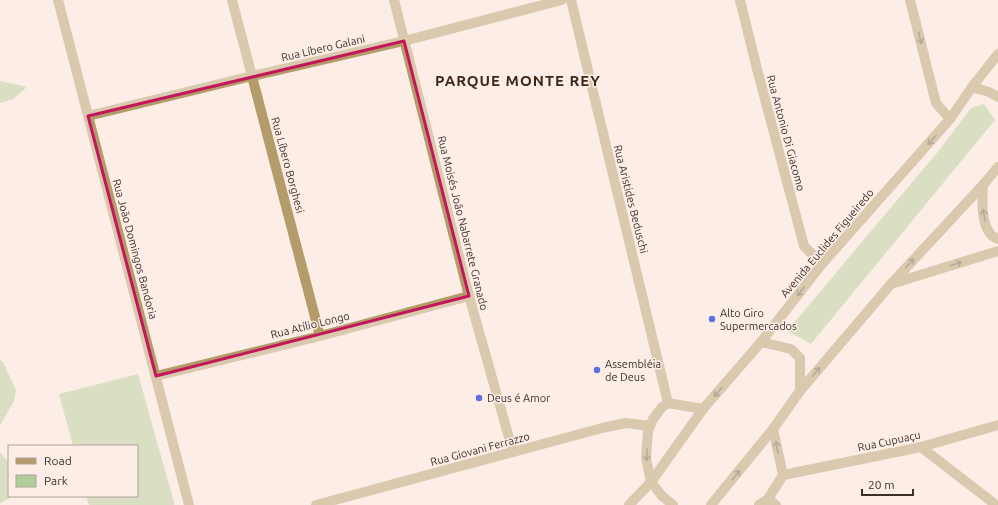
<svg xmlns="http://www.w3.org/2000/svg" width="998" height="505" viewBox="0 0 998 505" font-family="Ubuntu,sans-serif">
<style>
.green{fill:#b1cd99}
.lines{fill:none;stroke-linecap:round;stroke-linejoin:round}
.minor{stroke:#b49c6a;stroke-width:10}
.oneway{stroke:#66553f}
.marked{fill:none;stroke:#c2185b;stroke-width:3;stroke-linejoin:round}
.poi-dot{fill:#5c70e7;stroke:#fceee7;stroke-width:1.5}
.labels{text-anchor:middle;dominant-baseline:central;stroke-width:3;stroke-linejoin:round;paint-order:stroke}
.street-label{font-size:11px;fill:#3c2f28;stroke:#fceee7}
.poi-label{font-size:11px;fill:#3c2f28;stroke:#fceee7;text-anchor:start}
.district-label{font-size:15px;font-weight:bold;letter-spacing:1px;fill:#3f2618;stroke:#fceee7}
</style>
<rect width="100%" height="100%" fill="#fceee7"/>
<g class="green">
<polygon points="0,81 1,81 27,87 13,99 0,103"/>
<polygon points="984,104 995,120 811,344 787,331 941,148 971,108"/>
<polygon points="0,360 3,362 16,390 14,401 0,426"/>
<polygon points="138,374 174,502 174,505 89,505 86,496 137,496 137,446 73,446 59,394"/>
<polygon points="0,452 9,463 9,496 15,496 0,503"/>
</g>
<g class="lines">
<g class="minor">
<polyline points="58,0 189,505"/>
<polyline points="232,0 320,336"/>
<polyline points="394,0 469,296 513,452"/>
<polyline points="571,0 668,403"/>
<polyline points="740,0 757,69 804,246 822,264"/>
<polyline points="910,0 936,103 950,119"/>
<polyline points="972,87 989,92 998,97"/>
<polyline points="88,116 252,76 404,41 562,0"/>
<path d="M 983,185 C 982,201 980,233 998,239"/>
<polyline points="891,284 998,251"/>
<polyline points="761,342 791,349 800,358 800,391"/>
<polyline points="156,376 320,336 469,296"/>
<polyline points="921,447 996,505"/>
<polyline points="783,475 921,447 998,425"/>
<polyline points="768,499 776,505"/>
<polyline points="316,505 602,428 626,423 650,426"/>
<polyline points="629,505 651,482 703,409 761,342 822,264 950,119 972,87 998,54"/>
<polyline points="673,505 662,496 651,482 646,458 648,432 650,426 653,419 662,407 668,403 703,409"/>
<polyline points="711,505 773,429 800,391 891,284 983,185 998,167"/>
<polyline points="759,505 768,499 783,475 773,429"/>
</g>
</g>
<defs><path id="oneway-shaft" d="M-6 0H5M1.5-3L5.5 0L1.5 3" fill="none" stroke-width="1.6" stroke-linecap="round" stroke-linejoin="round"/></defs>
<g class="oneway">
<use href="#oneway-shaft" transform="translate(920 38) rotate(76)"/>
<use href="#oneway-shaft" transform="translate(932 140) rotate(131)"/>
<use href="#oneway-shaft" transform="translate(984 215) rotate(-100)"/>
<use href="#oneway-shaft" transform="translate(910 263) rotate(-47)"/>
<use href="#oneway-shaft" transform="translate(956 264) rotate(-17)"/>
<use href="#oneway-shaft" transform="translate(801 291) rotate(128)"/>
<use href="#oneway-shaft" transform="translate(816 372) rotate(-50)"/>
<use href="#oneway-shaft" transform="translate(718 392) rotate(131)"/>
<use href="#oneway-shaft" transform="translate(777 447) rotate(-102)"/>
<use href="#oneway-shaft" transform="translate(647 455) rotate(92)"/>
<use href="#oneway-shaft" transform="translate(736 475) rotate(-51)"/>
</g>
<path d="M0 0H998V505H0ZM 404,41 L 469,296 L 156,376 L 88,116 Z" fill="#fceee7" fill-opacity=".55" fill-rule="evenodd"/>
<path class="marked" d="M 404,41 L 469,296 L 156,376 L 88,116 Z"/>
<g class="poi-dot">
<circle cx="712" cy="319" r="4"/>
<circle cx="597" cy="370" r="4"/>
<circle cx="479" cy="398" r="4"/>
</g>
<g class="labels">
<g class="street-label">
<text transform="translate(323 48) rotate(-13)">Rua Líbero Galani</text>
<text transform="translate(786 133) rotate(75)">Rua Antonio Di Giacomo</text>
<text transform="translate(288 165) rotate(75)">Rua Líbero Borghesi</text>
<text transform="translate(631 199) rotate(76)">Rua Aristides Beduschi</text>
<text transform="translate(463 223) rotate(76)">Rua Moisés João Nabarrete Granado</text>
<text transform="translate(827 243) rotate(-50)">Avenida Euclides Figueiredo</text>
<text transform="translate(135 249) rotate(75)">Rua João Domingos Bandoria</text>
<text transform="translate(310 325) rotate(-14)">Rua Atílio Longo</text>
<text transform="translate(889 441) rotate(-12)">Rua Cupuaçu</text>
<text transform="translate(480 449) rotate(-15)">Rua Giovani Ferrazzo</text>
</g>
<g class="poi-label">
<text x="720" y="313">Alto Giro<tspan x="720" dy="13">Supermercados</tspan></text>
<text x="605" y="364">Assembléia<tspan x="605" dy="13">de Deus</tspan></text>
<text x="487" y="398">Deus é Amor</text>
</g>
<g class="district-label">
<text x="518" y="80">PARQUE MONTE REY</text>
</g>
</g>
<rect x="8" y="445" width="130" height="52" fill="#fceee7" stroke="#afa29b"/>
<rect x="16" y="458" width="20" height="6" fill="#b49c6a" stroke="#afa29b"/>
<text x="44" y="465" font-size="12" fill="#3c2f28">Road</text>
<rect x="16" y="475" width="20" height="12" fill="#b1cd99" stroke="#afa29b"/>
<text x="44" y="485" font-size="12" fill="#3c2f28">Park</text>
<path d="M862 489v6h51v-6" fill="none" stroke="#3c2f28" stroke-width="2"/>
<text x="868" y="489" font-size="12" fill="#3c2f28" stroke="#fceee7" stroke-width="3" paint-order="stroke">20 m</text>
</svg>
